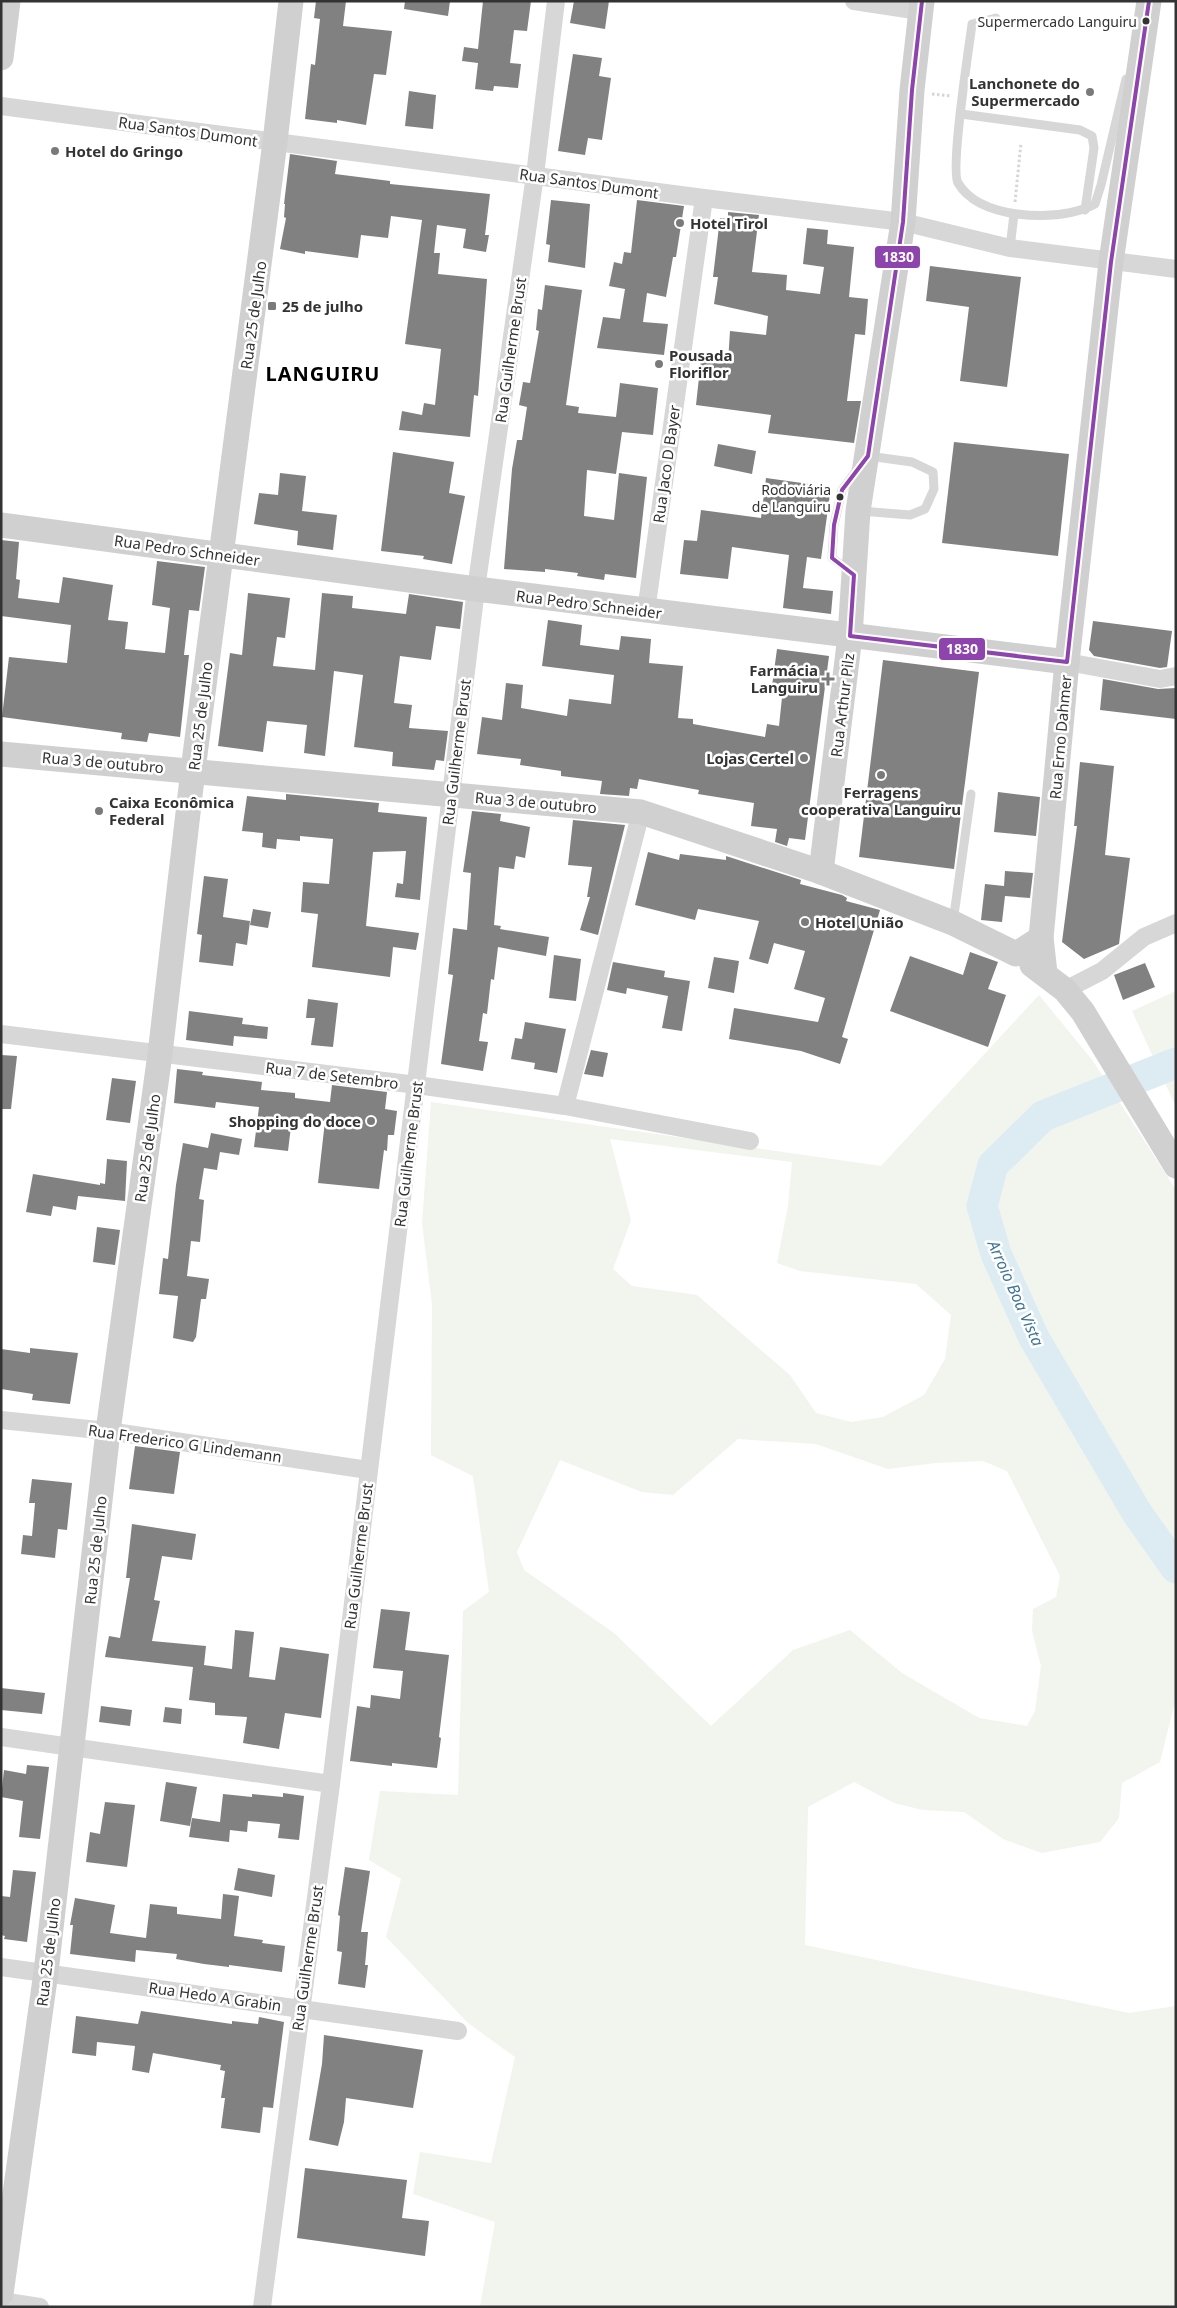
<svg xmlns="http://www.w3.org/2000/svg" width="1177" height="2308" viewBox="0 0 1177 2308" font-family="'Noto Sans',sans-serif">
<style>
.green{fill:#f1f5ed;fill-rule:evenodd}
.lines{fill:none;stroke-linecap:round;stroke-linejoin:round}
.river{stroke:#ddebf3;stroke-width:31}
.building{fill:#818181}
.path{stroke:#d6d6d6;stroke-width:3;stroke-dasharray:2.5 2.5;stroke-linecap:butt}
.service{stroke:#d7d7d7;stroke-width:9}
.minor{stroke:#d7d7d7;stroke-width:18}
.secondary{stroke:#d0d0d0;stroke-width:25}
.bus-1-casing{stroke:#fff;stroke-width:8}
.bus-1{stroke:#8e44ad;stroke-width:4}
.bus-dot{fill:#333;stroke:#fff;stroke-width:2}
.poi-dot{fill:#7a7a7a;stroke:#fff;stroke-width:2}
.labels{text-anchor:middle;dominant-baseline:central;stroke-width:5;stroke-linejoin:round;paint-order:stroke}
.bus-label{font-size:14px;fill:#333;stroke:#fff;text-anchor:end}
.poi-label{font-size:15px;font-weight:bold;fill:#333;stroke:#fff;text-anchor:start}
.street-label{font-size:15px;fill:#333;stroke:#fff}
.water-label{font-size:16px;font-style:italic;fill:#3f7597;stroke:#fff}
.district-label{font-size:20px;font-weight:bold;letter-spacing:1px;fill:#000;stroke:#fff}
.line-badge{stroke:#fff;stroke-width:2}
.badge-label{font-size:14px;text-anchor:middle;font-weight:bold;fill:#fff}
</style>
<rect width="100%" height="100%" fill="#fff"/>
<g class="green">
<polygon points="1176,991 1176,1107 1132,1011"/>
<path d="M 1039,995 L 1093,1061 L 1176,1190 L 1176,1698 L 1160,1762 L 1122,1783 L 1119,1818 L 1100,1842 L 1042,1853 L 1003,1839 L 964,1812 L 923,1810 L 894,1803 L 854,1782 L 808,1807 L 805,1945 L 1129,2013 L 1176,2006 L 1176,2307 L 480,2307 L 495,2222 L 413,2194 L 420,2152 L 491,2163 L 515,2057 L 468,2023 L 386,1937 L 401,1879 L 369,1860 L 380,1791 L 458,1795 L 463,1611 L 489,1592 L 473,1476 L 431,1455 L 432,1304 L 422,1223 L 431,1102 L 881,1166 ZM 610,1139 L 792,1162 L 788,1206 L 777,1263 L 800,1271 L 916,1284 L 951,1315 L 945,1359 L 924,1395 L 883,1417 L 851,1422 L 816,1413 L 790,1375 L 697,1295 L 632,1286 L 613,1269 L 631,1220 ZM 738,1439 L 816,1444 L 888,1469 L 935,1463 L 983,1461 L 1007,1471 L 1060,1576 L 1056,1597 L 1033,1609 L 1032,1631 L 1041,1666 L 1035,1711 L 1027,1726 L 979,1718 L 902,1673 L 850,1630 L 793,1650 L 711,1726 L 614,1633 L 524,1570 L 517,1552 L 560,1460 L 642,1492 L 673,1495 Z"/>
</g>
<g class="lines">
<polyline class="river" points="1176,1063 1043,1116 993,1165 982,1206 996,1254 1034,1338 1137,1513 1176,1568"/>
</g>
<g class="building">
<polygon points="316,1 346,1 343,26 392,31 386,75 374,74 366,125 337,120 337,123 305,119 311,64 315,65 320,19 314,18"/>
<polygon points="405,1 450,1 448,16 404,9"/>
<polygon points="483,1 531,1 527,31 514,30 510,63 521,64 518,88 494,86 493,91 475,89 478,63 462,61 464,47 478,49"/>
<polygon points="574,1 609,1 605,29 570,23"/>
<polygon points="573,54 602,58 599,76 611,78 602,140 588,138 585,155 558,151"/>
<polygon points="409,91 436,95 433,129 405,126"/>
<polygon points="290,154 337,161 335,174 390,181 390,184 490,194 485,235 489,235 486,252 463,248 466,229 437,225 434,253 440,253 438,274 487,279 478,396 474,395 470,437 399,430 402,411 422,415 424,403 435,405 441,349 405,344 422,220 391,216 388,238 361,235 358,258 305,251 305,254 280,249 286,218 284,217 285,204 284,204"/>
<polygon points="551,200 590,204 585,268 548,262 550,245 546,244"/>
<polygon points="637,200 684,206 676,257 673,257 666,297 647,293 643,322 668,324 664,355 597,348 603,317 620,319 625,289 609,286 614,262 622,264 624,252 631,253"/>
<polygon points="728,212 759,215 752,272 787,275 786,290 820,294 824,267 803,264 807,228 828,230 827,244 854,247 849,297 868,299 865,335 855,334 847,401 861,401 854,443 768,433 771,415 696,405 701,359 728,362 730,331 766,335 768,316 714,304 718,277 713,277 720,218 728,219"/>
<polygon points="930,266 1021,277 1007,387 960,381 969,307 926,301"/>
<polygon points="545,285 582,290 566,405 579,407 578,413 616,417 620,383 658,388 653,435 622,432 616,474 587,470 584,516 614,520 619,473 647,477 636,578 605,574 604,580 577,576 578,573 545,569 545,572 504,569 512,469 517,440 522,440 527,407 519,405 523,382 530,383 539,331 536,330 538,309 542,310"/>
<polygon points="954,442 1069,454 1058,556 942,543"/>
<polygon points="718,444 756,451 752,474 714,466"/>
<polygon points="393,452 454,462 449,493 465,496 452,564 423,559 424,556 381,551"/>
<polygon points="280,473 306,476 302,511 337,515 333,550 297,545 298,531 254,524 259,493 278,495"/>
<polygon points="766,478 831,487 821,559 807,557 803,588 833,591 831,614 783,608 789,555 732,547 728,579 680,574 684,540 697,541 701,510 761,518"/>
<polygon points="1,540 19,542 16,579 20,580 18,598 59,603 63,577 113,585 108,620 128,622 125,649 165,653 170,608 152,605 157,561 205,567 199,611 189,610 184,655 189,655 180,737 149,733 147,742 121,739 122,733 2,717 9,657 67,663 71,625 1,616"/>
<polygon points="248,593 290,598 285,638 277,637 273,666 315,670 322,593 353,596 352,608 406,614 409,594 463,602 460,629 436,626 431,660 400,656 394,703 412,705 409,728 448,731 444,761 436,760 434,770 392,766 393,752 354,747 363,675 334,671 325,756 304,753 307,725 267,721 263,752 218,746 230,653 242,655"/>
<polygon points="548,620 582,625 580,645 619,650 621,636 651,639 649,663 683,666 678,718 693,719 693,724 765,737 767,724 779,726 783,688 772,686 777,649 829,656 805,840 789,838 787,846 775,842 777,829 751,826 754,803 698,794 699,790 639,779 637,789 630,788 629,796 600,794 602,781 561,776 561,771 520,765 521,759 477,754 482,717 502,720 506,683 523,685 521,708 567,716 569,699 611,704 614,675 542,666"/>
<polygon points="1093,621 1172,631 1167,667 1160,668 1094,656 1089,650"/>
<polygon points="883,660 979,672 954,869 859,857"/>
<polygon points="1103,679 1158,689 1176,688 1176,719 1100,710"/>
<polygon points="1080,762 1114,766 1105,855 1130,858 1119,944 1084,959 1062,942 1077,826 1074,826"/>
<polygon points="998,792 1040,797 1036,836 994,832"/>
<polygon points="286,794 379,803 378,812 427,817 420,900 395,897 397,883 403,884 406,851 373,852 366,926 419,933 416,950 393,947 390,977 312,967 318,914 301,912 303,882 329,884 333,839 300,836 300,841 277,839 276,849 262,847 263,833 242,831 247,796 286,800"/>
<polygon points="472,811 501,814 500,821 530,827 525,858 516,856 514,869 499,867 494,925 501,926 500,929 549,937 546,956 498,947 494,980 491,979 487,1014 483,1013 479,1041 488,1042 483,1071 441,1064 453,975 448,974 453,928 467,930 471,873 463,872"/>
<polygon points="573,820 625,825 598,935 580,930 590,897 587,897 592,867 568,865"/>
<polygon points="648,852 679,860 680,854 726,860 726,856 801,880 800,884 842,895 847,898 846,901 880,910 842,1037 848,1039 840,1064 801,1051 729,1039 734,1008 818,1022 825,998 794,989 805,951 774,943 768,964 749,959 759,921 698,909 695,920 635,905"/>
<polygon points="1005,871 1033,873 1030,898 1005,896 1002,922 981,920 985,884 1004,886"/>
<polygon points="204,876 228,879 223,917 250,921 247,945 236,943 233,966 199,962 202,935 197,934"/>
<polygon points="253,909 271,912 268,928 250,925"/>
<polygon points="970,952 998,962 988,989 1006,995 988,1047 890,1011 910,956 963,975"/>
<polygon points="554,955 581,959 576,1001 549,998"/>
<polygon points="714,957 739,961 734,993 708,988"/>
<polygon points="613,962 665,971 664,977 690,981 682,1031 662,1028 668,996 627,988 626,994 607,990"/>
<polygon points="1145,963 1155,987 1123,1000 1114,975"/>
<polygon points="308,999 338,1003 333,1047 311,1045 315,1018 306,1018"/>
<polygon points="189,1011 243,1018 242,1024 268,1027 267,1039 234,1036 233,1046 186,1040"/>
<polygon points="525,1022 566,1029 557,1073 534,1069 535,1063 511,1059 515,1038 522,1039"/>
<polygon points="591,1050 608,1053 603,1077 584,1074"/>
<polygon points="1,1055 17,1056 11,1109 1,1109"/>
<polygon points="177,1069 203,1072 202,1075 262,1082 261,1090 295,1093 295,1098 330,1102 332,1085 387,1092 385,1109 397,1111 394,1135 388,1135 387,1151 384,1150 379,1189 318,1183 325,1121 292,1118 288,1151 254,1147 259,1107 216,1102 215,1108 174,1103"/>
<polygon points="112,1078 136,1081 130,1123 106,1120"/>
<polygon points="211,1133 242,1139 239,1155 220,1152 217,1170 204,1168 199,1199 204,1200 200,1242 191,1241 187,1276 209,1279 206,1299 201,1299 196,1337 193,1342 173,1338 178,1296 159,1294 163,1258 168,1259 176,1185 183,1143 208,1148"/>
<polygon points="107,1159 127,1161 125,1201 78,1196 76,1210 53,1206 51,1216 26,1212 33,1174 100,1185 100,1183 105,1184"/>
<polygon points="97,1227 120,1230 115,1265 93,1262"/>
<polygon points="30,1348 78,1353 70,1404 32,1400 33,1394 1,1389 1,1349 30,1353"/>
<polygon points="135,1446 180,1452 174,1494 129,1489"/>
<polygon points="32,1479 72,1483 67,1530 58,1529 55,1558 21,1554 23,1535 32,1536 35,1503 29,1503"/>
<polygon points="132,1524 196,1534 192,1560 162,1556 154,1600 160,1601 152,1641 206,1646 204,1665 232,1669 235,1630 254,1632 249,1677 275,1680 280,1647 329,1654 321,1718 285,1713 279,1749 243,1743 247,1717 215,1715 215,1703 189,1700 193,1667 105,1657 109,1636 120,1638 130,1578 126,1578"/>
<polygon points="381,1609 410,1612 405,1650 449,1655 439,1737 441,1738 437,1768 392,1763 392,1766 350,1761 357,1706 370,1708 371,1695 400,1699 403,1671 373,1668"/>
<polygon points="1,1688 45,1693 42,1714 1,1710"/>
<polygon points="101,1706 132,1710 130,1726 99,1722"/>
<polygon points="165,1707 182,1709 181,1724 163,1722"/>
<polygon points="27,1765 49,1767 40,1839 19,1837 23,1801 1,1797 4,1770 26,1774"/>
<polygon points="166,1782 197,1787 190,1826 160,1821"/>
<polygon points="283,1793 304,1796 299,1840 278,1838 280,1824 248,1821 247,1832 230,1830 229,1842 189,1837 192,1818 220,1822 223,1794 252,1797 252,1794 283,1797"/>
<polygon points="105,1802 135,1805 127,1867 86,1862 90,1832 100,1834"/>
<polygon points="345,1867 370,1871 361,1932 368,1932 365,1965 368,1965 365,1988 338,1984 342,1952 337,1951 340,1916 338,1915"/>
<polygon points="238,1868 275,1875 272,1897 234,1890"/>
<polygon points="13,1870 36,1872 27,1942 4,1939 5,1936 1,1935 1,1896 10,1897"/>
<polygon points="223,1894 239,1896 234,1936 263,1940 262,1943 285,1946 282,1972 229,1965 229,1967 204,1964 176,1959 177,1954 136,1950 135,1962 70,1954 73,1925 70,1925 75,1898 115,1905 110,1933 146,1938 150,1904 177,1907 177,1914 221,1919"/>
<polygon points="141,2011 232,2024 232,2021 258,2024 259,2017 284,2022 273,2108 263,2107 260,2133 221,2128 225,2098 221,2098 225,2071 220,2070 221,2065 153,2053 149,2073 132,2070 135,2046 97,2042 96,2056 72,2053 76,2016 138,2024"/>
<polygon points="324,2035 423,2050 413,2108 346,2098 344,2122 338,2146 309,2140 322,2064"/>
<polygon points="305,2168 407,2180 402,2218 429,2221 425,2256 297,2238"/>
</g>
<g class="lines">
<g class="path">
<polyline points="932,94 951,96"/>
<polyline points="1015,202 1021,143"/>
</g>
<g class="service">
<path d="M 996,18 L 972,24 C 969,48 950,169 958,183 C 970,203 995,211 1017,214 C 1042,217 1072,216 1095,204 L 1101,185 L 1126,79"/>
<polyline points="961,114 1080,130 1092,136 1094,148 1085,210"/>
<polyline points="1010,248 1014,214"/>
<polyline points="861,511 910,515 925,509 934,489 933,472 912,462 868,456"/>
<polyline points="851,572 832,558 834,525 842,490 857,470"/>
<polyline points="953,922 971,794"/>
</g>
<g class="minor">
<polyline points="854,1 920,11"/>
<polyline points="1,106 704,198 903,222 1010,248 1176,269"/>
<polyline points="646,611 704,198"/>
<polyline points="1067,662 1160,679 1176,676"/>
<polyline points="1065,990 1102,971 1144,937 1176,923"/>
<polyline points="1,1034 417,1085 565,1106 750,1141"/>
<polyline points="565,1106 641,812"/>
<polyline points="1,1420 108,1431 368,1470"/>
<polyline points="1,1737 331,1784"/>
<polyline points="1,1967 458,2031"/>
<polyline points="1,2301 40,2307"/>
<polyline points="262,2307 331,1784 476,589 535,175 556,1"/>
</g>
<g class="secondary">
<polyline points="1,58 8,1"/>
<polyline points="1,525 476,589 1067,662"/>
<polyline points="1,754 641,812 821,872 953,923 1016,954 1041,938"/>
<polyline points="821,872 850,636 858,511 903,222 912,90 922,1"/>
<polyline points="1032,965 1065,990 1083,1012 1176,1166"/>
<polyline points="1045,973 1041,938 1067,662 1111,262 1149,1"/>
<polyline points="1,2294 46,1972 108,1431 160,1054 193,770 275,142 291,1"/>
</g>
<defs>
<polyline id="bus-1" points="922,1 912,90 903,222 868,456 842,490 834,525 832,558 854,575 850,636 1067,662 1111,262 1149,1"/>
</defs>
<use href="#bus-1" class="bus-1-casing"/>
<use href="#bus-1" class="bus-1"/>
</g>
<g class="bus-dot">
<circle cx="1146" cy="21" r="4.5"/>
<circle cx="840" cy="497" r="4.5"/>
</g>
<g class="poi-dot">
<circle cx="1090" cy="92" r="5"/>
<circle cx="55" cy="151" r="5"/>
<circle cx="680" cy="223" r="5"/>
<rect x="267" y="301" width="10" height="10" rx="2.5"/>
<circle cx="659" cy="364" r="5"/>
<path d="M825.5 671.5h5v5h5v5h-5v5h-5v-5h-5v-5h5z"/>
<circle cx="804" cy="758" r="5"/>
<circle cx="881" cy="775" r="5"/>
<circle cx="99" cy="811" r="5"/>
<circle cx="805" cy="922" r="5"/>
<circle cx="371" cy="1121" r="5"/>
</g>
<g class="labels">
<g class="bus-label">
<text x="1137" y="21">Supermercado Languiru</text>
<text x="831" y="489">Rodoviária<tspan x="831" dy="17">de Languiru</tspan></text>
</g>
<g class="poi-label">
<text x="1080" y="83" text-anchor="end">Lanchonete do<tspan x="1080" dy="17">Supermercado</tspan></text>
<text x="65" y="151">Hotel do Gringo</text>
<text x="690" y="223">Hotel Tirol</text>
<text x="282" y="306">25 de julho</text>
<text x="669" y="355">Pousada<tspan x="669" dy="17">Floriflor</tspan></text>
<text x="818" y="670" text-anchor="end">Farmácia<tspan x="818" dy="17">Languiru</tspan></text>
<text x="794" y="758" text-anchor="end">Lojas Certel</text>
<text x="881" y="792" text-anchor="middle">Ferragens<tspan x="881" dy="17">cooperativa Languiru</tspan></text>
<text x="109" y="802">Caixa Econômica<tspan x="109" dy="17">Federal</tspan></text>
<text x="815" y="922">Hotel União</text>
<text x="361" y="1121" text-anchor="end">Shopping do doce</text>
</g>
<g class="street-label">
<text transform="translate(188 131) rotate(8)">Rua Santos Dumont</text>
<text transform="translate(589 183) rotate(8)">Rua Santos Dumont</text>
<text transform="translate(253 315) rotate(-82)">Rua 25 de Julho</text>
<text transform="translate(510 350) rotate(-82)">Rua Guilherme Brust</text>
<text transform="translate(666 464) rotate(-82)">Rua Jaco D Bayer</text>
<text transform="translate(187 550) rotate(8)">Rua Pedro Schneider</text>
<text transform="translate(589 604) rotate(7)">Rua Pedro Schneider</text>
<text transform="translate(842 705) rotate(-83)">Rua Arthur Pilz</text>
<text transform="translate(200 716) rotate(-83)">Rua 25 de Julho</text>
<text transform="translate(1060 737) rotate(-85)">Rua Erno Dahmer</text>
<text transform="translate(456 752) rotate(-83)">Rua Guilherme Brust</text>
<text transform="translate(103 762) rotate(5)">Rua 3 de outubro</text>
<text transform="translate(536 802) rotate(5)">Rua 3 de outubro</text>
<text transform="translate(332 1075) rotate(7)">Rua 7 de Setembro</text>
<text transform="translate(147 1148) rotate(-82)">Rua 25 de Julho</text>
<text transform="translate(408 1154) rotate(-83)">Rua Guilherme Brust</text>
<text transform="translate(185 1443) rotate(8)">Rua Frederico G Lindemann</text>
<text transform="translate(95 1550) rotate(-84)">Rua 25 de Julho</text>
<text transform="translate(358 1556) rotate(-83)">Rua Guilherme Brust</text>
<text transform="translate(48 1952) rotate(-83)">Rua 25 de Julho</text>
<text transform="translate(307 1958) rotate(-82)">Rua Guilherme Brust</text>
<text transform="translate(215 1996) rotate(8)">Rua Hedo A Grabin</text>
</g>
<g class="water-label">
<text transform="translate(1016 1293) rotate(66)">Arroio Boa Vista</text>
</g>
<g class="district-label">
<text x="323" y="373">LANGUIRU</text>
</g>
</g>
<g class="line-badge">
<rect x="874" y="245" width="47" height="24" rx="5" fill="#8e44ad"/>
<rect x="938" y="637" width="48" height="24" rx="5" fill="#8e44ad"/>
</g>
<g class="badge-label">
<text x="898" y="262">1830</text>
<text x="962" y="654">1830</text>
</g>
<rect width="1177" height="2308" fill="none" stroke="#333333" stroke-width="5"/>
</svg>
